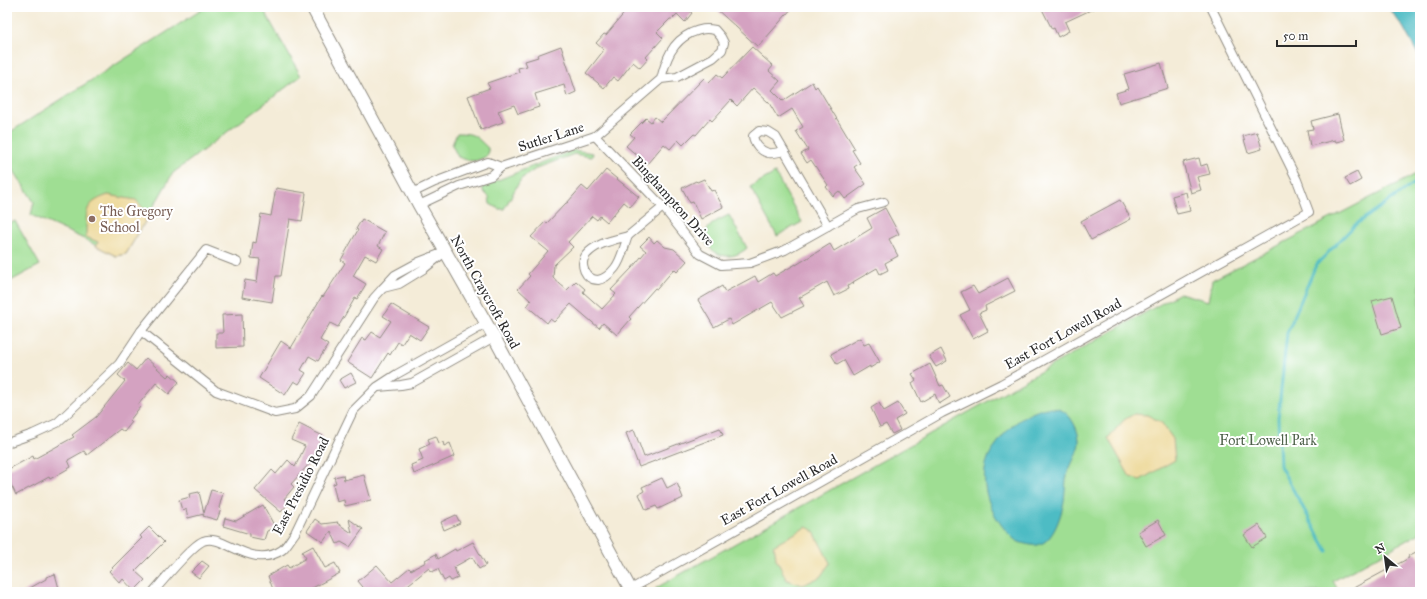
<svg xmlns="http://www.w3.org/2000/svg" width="1427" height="599" viewBox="0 0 1427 599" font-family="'IM FELL Great Primer',serif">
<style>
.green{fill:#9fde93;stroke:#65845f}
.sand{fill:#eeda9e;stroke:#8c8264}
.water{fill:#4ebcc4;stroke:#3c7478}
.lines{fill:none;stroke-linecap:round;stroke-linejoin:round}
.stream{stroke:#4ebcc4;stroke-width:3}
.building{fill:#d4a2c1}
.street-casing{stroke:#908c82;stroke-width:10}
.secondary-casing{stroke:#908c82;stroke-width:14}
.street{stroke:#fff;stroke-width:8}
.secondary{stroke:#fff;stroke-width:12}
.education-dot{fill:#8d6e63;stroke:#fff;stroke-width:1.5}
.labels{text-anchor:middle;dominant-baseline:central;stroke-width:4;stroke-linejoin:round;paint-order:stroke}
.street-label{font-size:14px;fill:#2b2b2b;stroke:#fff}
.education-label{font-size:14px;fill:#785e54;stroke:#fff;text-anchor:start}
.park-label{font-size:14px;fill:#4e614a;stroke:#fff}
</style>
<rect width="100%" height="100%" fill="#fff"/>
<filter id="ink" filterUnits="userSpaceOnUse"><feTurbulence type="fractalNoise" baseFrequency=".025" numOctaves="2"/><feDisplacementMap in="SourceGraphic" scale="8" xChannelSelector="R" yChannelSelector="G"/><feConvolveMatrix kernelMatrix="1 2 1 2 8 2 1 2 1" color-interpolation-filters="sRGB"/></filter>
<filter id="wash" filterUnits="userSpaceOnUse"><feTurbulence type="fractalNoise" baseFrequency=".012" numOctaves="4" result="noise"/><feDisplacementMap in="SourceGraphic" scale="16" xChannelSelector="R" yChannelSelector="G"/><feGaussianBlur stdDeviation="0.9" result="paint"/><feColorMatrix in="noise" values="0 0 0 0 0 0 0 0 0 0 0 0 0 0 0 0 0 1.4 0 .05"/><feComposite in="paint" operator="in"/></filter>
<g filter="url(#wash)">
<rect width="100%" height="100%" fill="#f4ecd8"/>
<g class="green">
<polygon points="206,7 262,7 301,76 173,173 126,254 116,256 84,239 31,215 34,202 7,160 7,134"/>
<path d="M 457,133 C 475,133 475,136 488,148 L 488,155 C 475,163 472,162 458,157 L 452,145 Z"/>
<polygon points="573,150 593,153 592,157 574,154 537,168 521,179 504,209 499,209 490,204 489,197 483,191 483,186"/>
<polygon points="1420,172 1420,533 1333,581 1339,592 658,592 656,588 1180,293 1208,301 1212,280"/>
<polygon points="775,173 802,222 777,236 750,187"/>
<path d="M 729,215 L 747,248 C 731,262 714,257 703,239 C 708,224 714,222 729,215 Z"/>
<polygon points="15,221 40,265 7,283 7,225"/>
</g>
<g class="sand">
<path d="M 108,195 L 136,200 L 149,215 L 126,254 L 116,256 L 96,246 L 98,242 L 86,237 C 87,212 82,204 108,195 Z"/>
<polygon points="1134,414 1147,415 1161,422 1173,439 1175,460 1140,480 1130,477 1108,438 1124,420"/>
<polygon points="806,527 813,530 830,563 820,577 803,585 787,580 776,559 775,550 773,546"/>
</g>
<g class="water">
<polygon points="1388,7 1420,7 1420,58 1403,27"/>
<path d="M 1046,408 C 1052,408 1058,408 1063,411 C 1072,416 1080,433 1079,443 C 1078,454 1068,468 1066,480 C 1065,487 1065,494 1064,501 C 1061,516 1052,549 1031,545 C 1025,544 1019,543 1014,539 C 993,520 977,487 988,458 C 991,450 997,444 1001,438 C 1013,423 1027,413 1046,408 Z"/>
</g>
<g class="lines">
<polyline class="stream" points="1327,551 1280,466 1278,418 1287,333 1316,265 1355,225 1409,187 1420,180"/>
</g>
<g id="blocks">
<g class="building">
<polygon points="622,7 685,7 692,13 685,22 677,14 672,19 670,19 657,32 663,38 646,57 648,59 640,68 633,62 618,81 613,77 604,88 586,73 604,50 596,43 604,34 606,35 626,11"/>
<polygon points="714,7 793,7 758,47"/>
<polygon points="1041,7 1049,10 1055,7 1060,7 1061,10 1069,7 1097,7 1065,22 1069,31 1058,37 1054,28 1052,29"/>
<polygon points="561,46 576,92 567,96 564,85 535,94 539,107 518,114 514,105 498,111 503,122 481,130 468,96 490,88 487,83 519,72 518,68 527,66 525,61 538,57 537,55"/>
<polygon points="752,47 773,66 769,71 780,81 772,90 783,101 812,82 815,88 817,86 855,149 852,150 860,163 854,167 866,184 845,199 839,191 833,196 826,187 828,185 811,160 807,163 801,154 808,150 796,131 803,127 792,109 778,118 769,103 753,88 737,106 731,100 712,121 710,119 696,135 694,134 683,145 678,140 670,149 664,144 647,164 626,146 634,137 630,134 646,118 651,122 655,117 661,122 704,78 709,83 717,74 722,78"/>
<polygon points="1161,63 1168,88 1119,103 1116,93 1129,89 1124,74"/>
<polygon points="1338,114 1344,140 1336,142 1335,140 1310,146 1307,130 1313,129 1311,121"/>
<polygon points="1257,132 1262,149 1248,153 1243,136"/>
<polygon points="1199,158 1201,166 1207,164 1210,174 1197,177 1201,190 1191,193 1183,162"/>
<polygon points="606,170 639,197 630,207 624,202 607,222 600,216 597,220 592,216 568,242 573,247 554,265 553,278 567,290 576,281 585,289 583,292 602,309 616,294 611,290 632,268 646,251 640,246 649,237 654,243 657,240 665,247 674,249 687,261 677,272 674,269 657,289 655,288 629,317 631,319 617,335 603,323 599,328 571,304 554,322 550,319 547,323 527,306 531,301 518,289 530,276 528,274 548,251 531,237 545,222 547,223 566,203 567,203 582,186 588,191"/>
<polygon points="1357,172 1361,180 1350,186 1345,178"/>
<polygon points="704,179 711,191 714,190 723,207 701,219 693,202 690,203 682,188 696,181 697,182"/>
<polygon points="276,188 306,193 302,221 290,219 281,276 276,276 272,302 242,297 245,280 257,282 260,259 251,258 253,242 256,243 261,214 271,216"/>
<polygon points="1186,192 1190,211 1177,214 1172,196"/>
<polygon points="1120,200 1131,219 1091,240 1081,221"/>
<polygon points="885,208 899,234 889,239 898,256 885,263 888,270 880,274 877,268 853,282 854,283 847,286 848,289 834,296 827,282 799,298 804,306 782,317 772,302 732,325 729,319 714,327 698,300 722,286 725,292 755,276 758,282 773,273 775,276 796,264 796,265 830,244 834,251 872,228 867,218"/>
<polygon points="362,219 385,232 378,246 383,249 376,261 365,255 353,276 366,284 357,299 355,298 338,327 330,323 320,340 328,345 318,361 309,356 301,370 306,373 299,384 294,381 285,395 259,378 281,341 291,348 322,296 323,297 345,263 341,260 358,230 356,229"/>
<polygon points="1008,278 1015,291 985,306 986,310 979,313 988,331 973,339 960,315 970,310 961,292 973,286 978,294"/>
<polygon points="1392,296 1401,328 1382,334 1372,301"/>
<polygon points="391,304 429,327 420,340 409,333 402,344 398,342 390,355 388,353 372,378 347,362 362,338 366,340 372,332 380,337 391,321 383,316"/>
<polygon points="242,314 243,347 216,348 216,333 223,333 222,315"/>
<polygon points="860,338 864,345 869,343 880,362 870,368 870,366 853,376 844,360 837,364 831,354"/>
<polygon points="941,349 947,361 936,367 929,356"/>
<polygon points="146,358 167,377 170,374 179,382 169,394 156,383 138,405 140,407 130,420 132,422 124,432 120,429 87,455 84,451 68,460 71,467 50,479 49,477 16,495 7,476 7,470 33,456 34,459 74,437 72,435 96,417 125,381 118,375 128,363 136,370"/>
<polygon points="930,364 940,386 943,385 950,397 939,404 935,394 921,402 912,383 916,380 912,374"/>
<polygon points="351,373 356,382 344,388 339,380"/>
<polygon points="879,403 884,411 898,403 905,414 895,420 900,430 892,434 886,424 880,427 871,408"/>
<polygon points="299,424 323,436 310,465 309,464 291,484 294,487 284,499 289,503 281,512 255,490 272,470 276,474 288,460 295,467 305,446 291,440"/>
<polygon points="720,428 723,435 639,467 626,433 634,430 644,457"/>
<polygon points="436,436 439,443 443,442 444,446 450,443 455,456 414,474 411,465 423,460 419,449 430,444 428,439"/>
<polygon points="343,475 344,480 364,475 371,500 345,506 344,500 337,502 333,484 336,483 334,477"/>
<polygon points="662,478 667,488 677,483 683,498 675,502 675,501 658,509 656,506 646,510 639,494 644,491 642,487"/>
<polygon points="211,490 223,493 219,508 221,509 217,520 203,516 204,514 188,518 186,509 182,510 179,500 190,497 189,494 199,492 204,513"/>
<polygon points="263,505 275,527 267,531 264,540 250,537 250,534 223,526 225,518 236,521"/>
<polygon points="456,515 460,523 444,530 441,522"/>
<polygon points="315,519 322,524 338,522 337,523 352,533 349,519 363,529 350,547 341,542 337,544 331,531 323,542 307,531"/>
<polygon points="1158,520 1166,535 1146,546 1138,532"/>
<polygon points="1259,525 1267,538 1252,547 1244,535"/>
<polygon points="149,527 164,542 135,571 145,580 134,591 123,579 120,583 109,571 142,538 140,536"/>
<polygon points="473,542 486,565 479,569 472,557 454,567 458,578 451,581 449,578 444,581 438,569 432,572 429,568 399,592 367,592 358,581 377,565 392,582 409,568 411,570 426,562 425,560 436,554 438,559 455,549 456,551"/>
<polygon points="313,546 325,568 335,563 340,573 305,592 274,592 268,576 287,565 289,568 306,558 302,552"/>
<polygon points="1416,552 1420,559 1420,592 1346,592 1409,558 1408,556"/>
<polygon points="202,561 209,566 199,578 191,572"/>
<polygon points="55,574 60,592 23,592 46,579 46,577"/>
</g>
</g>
</g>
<g filter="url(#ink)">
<use href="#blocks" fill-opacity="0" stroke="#908c82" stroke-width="1"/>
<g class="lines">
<defs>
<g id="street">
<polyline points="595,136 663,207 700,254 721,265 750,263 785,250 858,209 884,202"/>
<path d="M 784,151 C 780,152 772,154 768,153 C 760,151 754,143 753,136 L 759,131 L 768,132 L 776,137 L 828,226"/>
<path d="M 501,167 L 595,136 L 661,79 L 677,77 L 713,58 L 722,50 L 724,43 L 721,37 L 715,30 C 706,28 700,29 691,33 C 672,42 666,59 661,79"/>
<polyline points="412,193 435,182 488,162 501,167 491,176 459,186 419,205"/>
<path d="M 628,236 C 624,246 622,259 615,268 C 611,273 604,279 598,280 C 585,280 579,264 586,255 C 596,243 614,240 628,236 Z"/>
<polyline points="628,236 663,207"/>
<polygon points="445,252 425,268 399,284 383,288 395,275 419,262"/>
<polyline points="141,331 216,391 275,413 295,409 311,396 374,298 383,288"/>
<polyline points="378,387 401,385 412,383 494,337"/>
<polyline points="7,443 33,434 57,423 119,364 141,331 206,250 237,262"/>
<polyline points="631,589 942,413 1001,384 1309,212 1297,180 1211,7"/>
<path d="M 153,592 C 163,581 191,546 203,541 C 222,532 251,571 282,550 C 287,546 291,538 295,533 L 353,411 L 377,387 L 397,374 L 486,324"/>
</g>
<polyline id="secondary" points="312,7 419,205 494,337 632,592"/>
</defs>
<use href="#street" class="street-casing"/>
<use href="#secondary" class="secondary-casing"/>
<use href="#street" class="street"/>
<use href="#secondary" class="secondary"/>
</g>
</g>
<circle class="education-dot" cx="92" cy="219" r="4"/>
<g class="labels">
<g class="street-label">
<text transform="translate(551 137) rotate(-18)">Sutler Lane</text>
<text transform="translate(673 201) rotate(48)">Binghampton Drive</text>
<text transform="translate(485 292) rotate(61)">North Craycroft Road</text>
<text transform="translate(1063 334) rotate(-29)">East Fort Lowell Road</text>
<text transform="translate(301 486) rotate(-63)">East Presidio Road</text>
<text transform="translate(779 490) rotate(-29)">East Fort Lowell Road</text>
</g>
<g class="education-label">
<text x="100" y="211">The Gregory<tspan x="100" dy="16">School</tspan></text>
</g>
<g class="park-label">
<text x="1268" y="440">Fort Lowell Park</text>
</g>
</g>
<rect width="1427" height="599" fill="none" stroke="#fff" stroke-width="24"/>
<g transform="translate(1385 557) rotate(331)" stroke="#ffffff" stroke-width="3" paint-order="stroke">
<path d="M0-3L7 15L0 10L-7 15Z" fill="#2b2b2b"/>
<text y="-6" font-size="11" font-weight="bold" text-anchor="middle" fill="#2b2b2b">N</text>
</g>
<path d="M1277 40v6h79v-6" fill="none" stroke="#2b2b2b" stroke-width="2"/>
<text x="1283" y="40" font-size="12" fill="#2b2b2b" stroke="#ffffff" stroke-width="3" paint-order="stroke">50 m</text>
</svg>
